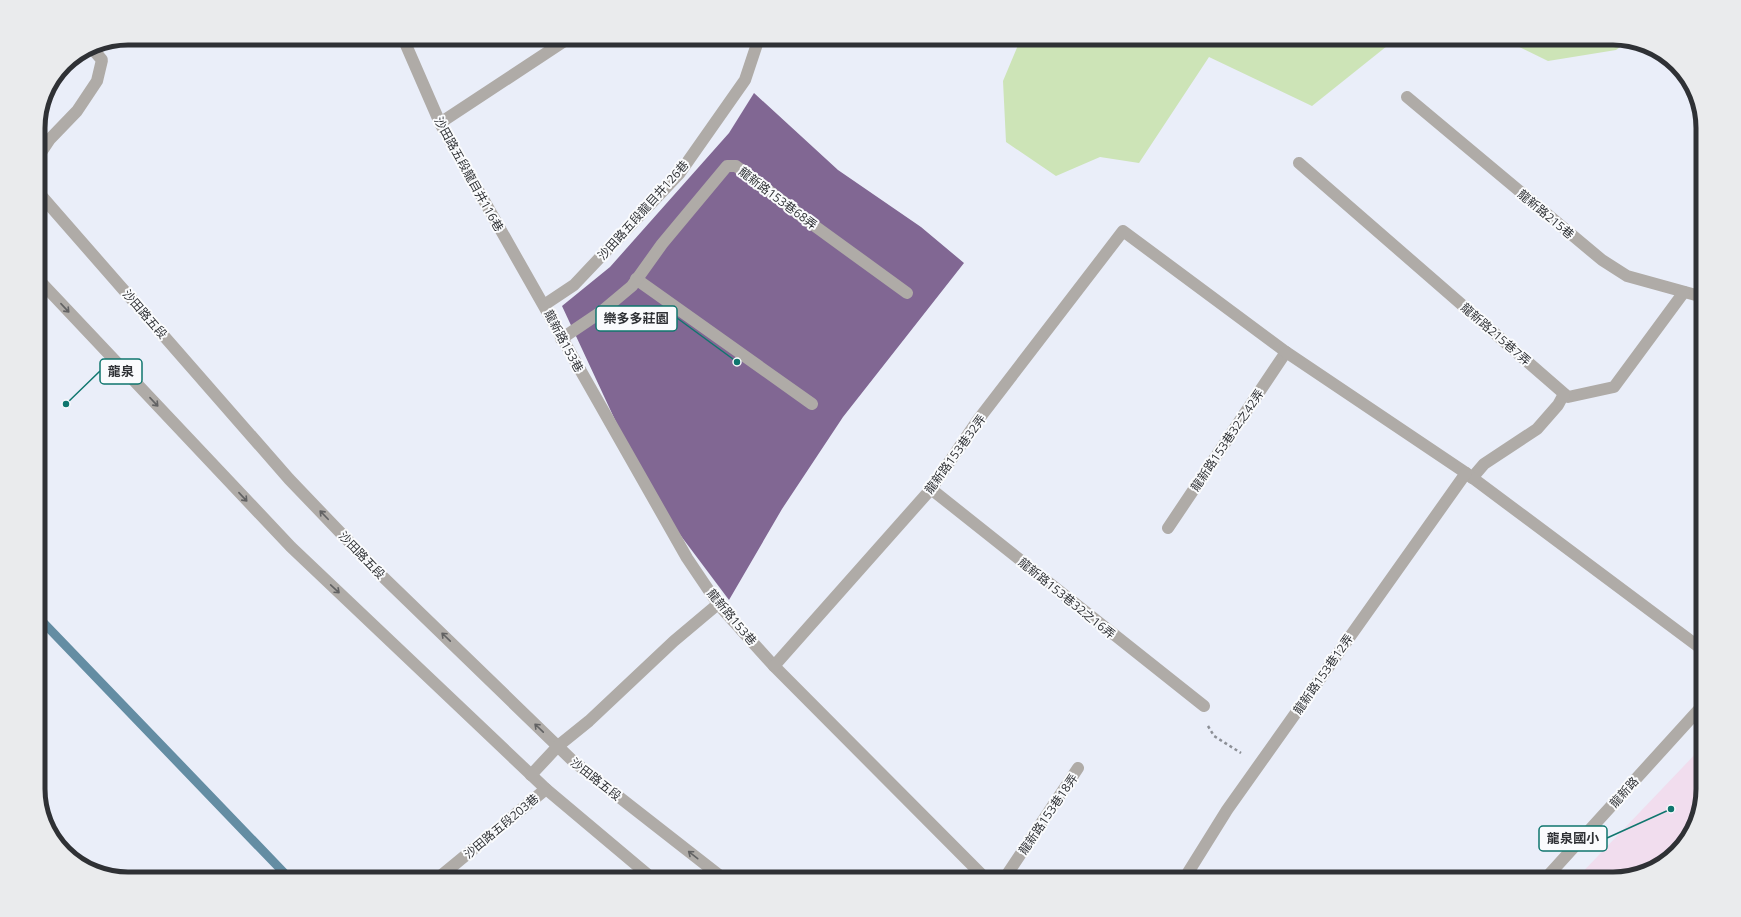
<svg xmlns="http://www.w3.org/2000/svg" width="1741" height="917" viewBox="0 0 1741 917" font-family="'Open Sans','Noto Sans TC',sans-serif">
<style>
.education{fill:#f1ddee}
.green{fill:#cde4b7}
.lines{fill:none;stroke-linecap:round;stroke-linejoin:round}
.stream{stroke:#648da3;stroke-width:9}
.building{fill:#816793}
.path{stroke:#8c8f96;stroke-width:2.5;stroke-dasharray:3 3;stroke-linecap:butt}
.minor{stroke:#afaba7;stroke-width:12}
.oneway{stroke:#626263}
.labels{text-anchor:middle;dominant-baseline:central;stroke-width:4;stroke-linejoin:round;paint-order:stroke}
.street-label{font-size:12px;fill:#2f3135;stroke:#fafbfd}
.rim{fill:none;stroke:#2f3135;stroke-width:5}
.leader{fill:none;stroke:#0f766e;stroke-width:1.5}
.callout-dot{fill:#0f766e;stroke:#fafbfd;stroke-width:1.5}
.callout{fill:#fafbfd;stroke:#0f766e;stroke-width:1.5}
.callout-label{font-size:13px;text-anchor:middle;font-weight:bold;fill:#2f3135}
</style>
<rect width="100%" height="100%" fill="#eaeef9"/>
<polygon class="education" points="1703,746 1703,789 1694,829 1663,864 1614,879 1576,879"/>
<g class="green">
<polygon points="1021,38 1397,38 1312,106 1209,57 1139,163 1100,157 1056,176 1006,142 1003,81"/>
<polygon points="1501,38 1613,38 1628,41 1616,50 1548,61"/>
</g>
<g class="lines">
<polyline class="stream" points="38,617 290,879"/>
</g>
<polygon class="building" points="754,93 838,170 921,227 964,263 843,417 782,509 729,600 672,524 636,465 562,306 610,267 729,133"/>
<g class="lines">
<polyline class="path" points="1208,726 1214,736 1241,753"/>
<g class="minor">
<polyline points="403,38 440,123 687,558 718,604 774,666 986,879"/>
<polyline points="1407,97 1602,260 1627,276 1703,297"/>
<polyline points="440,123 569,38"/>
<polyline points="38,157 50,139 77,111 97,81 102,60 91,47"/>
<polyline points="1299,163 1568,397 1614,387 1684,292"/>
<polyline points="38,192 289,479 381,575 573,761 724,879"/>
<polyline points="38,279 291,547 546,789 653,879"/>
<polyline points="636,279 812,404"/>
<polyline points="544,305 574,285 679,174 745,80 759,38"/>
<polyline points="561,339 601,312 632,286 662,244 727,166 736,166 812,224 907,293"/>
<polyline points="1472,478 1484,464 1537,429 1558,405 1564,394"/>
<polyline points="931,489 1204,706"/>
<polyline points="1168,528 1286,352"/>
<polyline points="774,666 931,489 978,420 1123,231 1286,352 1466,473 1703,650"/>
<polyline points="531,775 558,746 589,721 674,641 718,604"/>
<polyline points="437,879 546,789"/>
<polyline points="1004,879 1078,768"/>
<polyline points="1184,879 1227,810 1466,473"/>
<polyline points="1545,879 1703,705"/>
</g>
</g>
<defs><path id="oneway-shaft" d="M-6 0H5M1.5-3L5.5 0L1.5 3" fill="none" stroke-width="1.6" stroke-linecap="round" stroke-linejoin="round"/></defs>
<g class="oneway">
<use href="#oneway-shaft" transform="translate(65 308) rotate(47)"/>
<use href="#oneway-shaft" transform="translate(154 402) rotate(47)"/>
<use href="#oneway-shaft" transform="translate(243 497) rotate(47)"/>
<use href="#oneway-shaft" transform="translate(324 515) rotate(-134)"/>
<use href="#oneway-shaft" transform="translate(335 589) rotate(43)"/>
<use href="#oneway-shaft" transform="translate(446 637) rotate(-136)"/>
<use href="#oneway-shaft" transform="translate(539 728) rotate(-136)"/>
<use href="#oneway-shaft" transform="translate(693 855) rotate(-142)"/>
</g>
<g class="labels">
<g class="street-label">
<text transform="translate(469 174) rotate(61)">沙田路五段龍目井116巷</text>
<text transform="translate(778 198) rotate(37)">龍新路153巷68弄</text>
<text transform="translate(643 210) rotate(-48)">沙田路五段龍目井126巷</text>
<text transform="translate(1546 214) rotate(40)">龍新路215巷</text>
<text transform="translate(145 314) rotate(49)">沙田路五段</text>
<text transform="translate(1496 334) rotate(41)">龍新路215巷7弄</text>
<text transform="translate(564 341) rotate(62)">龍新路153巷</text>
<text transform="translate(1227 440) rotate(-56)">龍新路153巷32之42弄</text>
<text transform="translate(955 454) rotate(-54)">龍新路153巷32弄</text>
<text transform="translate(362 555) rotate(46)">沙田路五段</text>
<text transform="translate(1067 598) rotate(39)">龍新路153巷32之16弄</text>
<text transform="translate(732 617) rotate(50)">龍新路153巷</text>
<text transform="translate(1323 674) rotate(-55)">龍新路153巷12弄</text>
<text transform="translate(596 779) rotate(38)">沙田路五段</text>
<text transform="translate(1624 792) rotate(-48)">龍新路</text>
<text transform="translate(1048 814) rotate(-56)">龍新路153巷18弄</text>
<text transform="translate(501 826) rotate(-40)">沙田路五段203巷</text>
</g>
</g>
<path d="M0 0H1741V917H0ZM128 45H1613A83 83 0 0 1 1696 128V789A83 83 0 0 1 1613 872H128A83 83 0 0 1 45 789V128A83 83 0 0 1 128 45Z" fill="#eaebed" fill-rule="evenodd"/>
<path class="rim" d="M128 45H1613A83 83 0 0 1 1696 128V789A83 83 0 0 1 1613 872H128A83 83 0 0 1 45 789V128A83 83 0 0 1 128 45Z"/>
<path class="leader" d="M737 362L677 318M66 404L100 371M1671 809L1607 838"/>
<g class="callout-dot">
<circle cx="737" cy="362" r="4"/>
<circle cx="66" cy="404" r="4"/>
<circle cx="1671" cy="809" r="4"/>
</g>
<g class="callout">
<rect x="596" y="306" width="81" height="25" rx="4"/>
<rect x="100" y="359" width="42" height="25" rx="4"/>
<rect x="1539" y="826" width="68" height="25" rx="4"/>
</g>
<g class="callout-label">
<text x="636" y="323">樂多多莊園</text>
<text x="121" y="376">龍泉</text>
<text x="1573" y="843">龍泉國小</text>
</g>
</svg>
